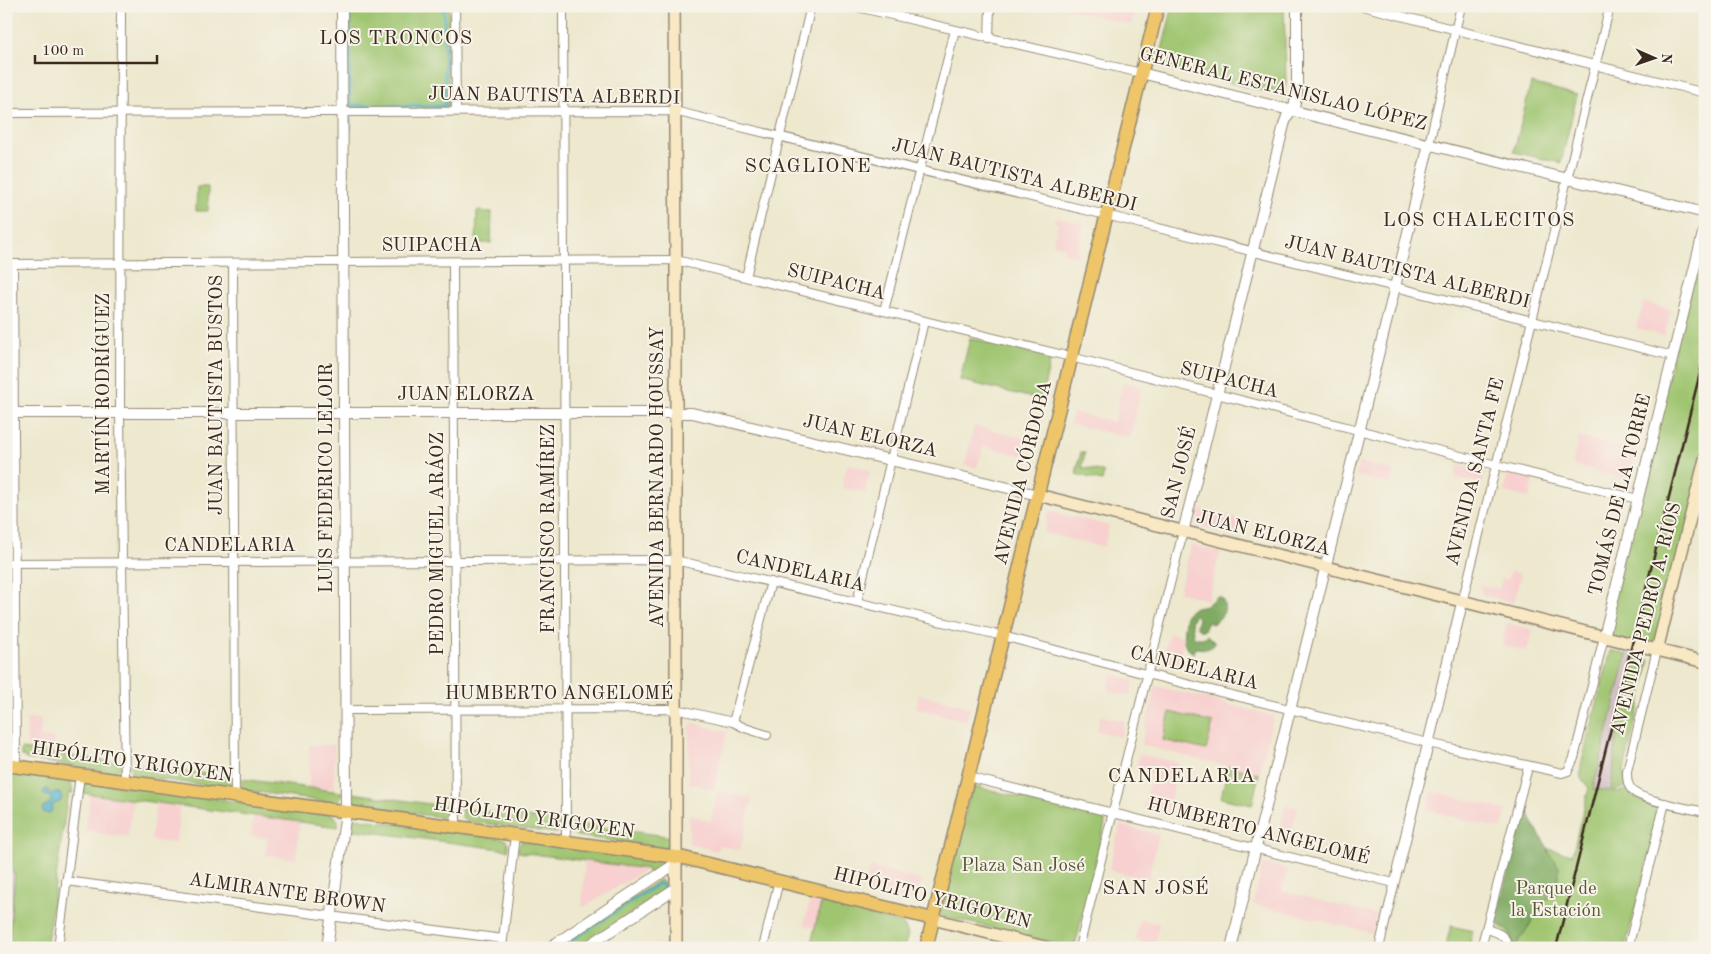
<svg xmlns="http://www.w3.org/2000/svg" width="1711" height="954" viewBox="0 0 1711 954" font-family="'Old Standard TT',serif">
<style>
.built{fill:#f7d0cf}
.industrial{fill:#d2bec5}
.green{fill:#9fc56f;stroke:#6d7846}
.forest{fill:#7faa62;stroke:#5d6a40}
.water{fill:#4caecb;stroke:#446c74}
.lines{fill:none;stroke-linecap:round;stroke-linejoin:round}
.stream{stroke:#4caecb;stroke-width:2.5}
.minor-casing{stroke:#948976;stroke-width:10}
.tertiary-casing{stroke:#948976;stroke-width:12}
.secondary-casing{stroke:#948976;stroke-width:14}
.primary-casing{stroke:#948976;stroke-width:15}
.minor{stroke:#fff;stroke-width:8}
.tertiary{stroke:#fff;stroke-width:10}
.secondary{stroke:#f8e8c3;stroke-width:11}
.primary{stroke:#eec569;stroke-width:12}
.rail{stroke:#3b2a1e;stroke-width:2.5}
.labels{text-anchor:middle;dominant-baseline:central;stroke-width:4;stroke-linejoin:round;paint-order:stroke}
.street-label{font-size:19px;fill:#3b2a1e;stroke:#f7f3e8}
.park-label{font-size:19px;fill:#595836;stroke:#f7f3e8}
.neighbourhood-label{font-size:20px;letter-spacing:1px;fill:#3b2a1e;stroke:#f7f3e8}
</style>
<rect width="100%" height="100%" fill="#f7f3e8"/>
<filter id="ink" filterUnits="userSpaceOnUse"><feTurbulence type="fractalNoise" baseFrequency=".02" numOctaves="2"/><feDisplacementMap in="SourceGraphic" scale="10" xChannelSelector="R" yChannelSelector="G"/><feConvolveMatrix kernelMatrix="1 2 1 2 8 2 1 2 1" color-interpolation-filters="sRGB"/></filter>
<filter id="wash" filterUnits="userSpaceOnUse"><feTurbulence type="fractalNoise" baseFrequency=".0096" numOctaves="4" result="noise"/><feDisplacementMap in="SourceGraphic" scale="20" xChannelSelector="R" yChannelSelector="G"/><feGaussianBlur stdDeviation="1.12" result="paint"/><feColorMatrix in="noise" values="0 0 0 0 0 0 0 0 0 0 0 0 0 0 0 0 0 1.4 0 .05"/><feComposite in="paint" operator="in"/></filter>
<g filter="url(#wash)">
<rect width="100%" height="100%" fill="#ede8ce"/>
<g class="built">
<polygon points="1067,6 1136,6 1131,25 1066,8"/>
<polygon points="1056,217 1084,224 1076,256 1064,253 1065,247 1053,244 1058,223 1054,222"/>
<polygon points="1644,302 1671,310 1664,336 1636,328"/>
<polygon points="1123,382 1142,386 1130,438 1070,424 1073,412 1114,422"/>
<polygon points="974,426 1029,439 1025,456 983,446 977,468 965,465"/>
<polygon points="1579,437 1637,451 1630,480 1572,465"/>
<polygon points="1360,462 1394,471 1391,485 1356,476"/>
<polygon points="847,464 870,470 865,493 842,488"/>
<polygon points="1458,465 1485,472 1482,484 1455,477"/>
<polygon points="1508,474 1533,480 1529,498 1504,492"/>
<polygon points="1200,509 1240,519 1237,535 1196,525"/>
<polygon points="1049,511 1109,526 1104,547 1044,533"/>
<polygon points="1191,545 1220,552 1208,600 1179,592"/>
<polygon points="1510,571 1521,574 1514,603 1483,595 1480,588 1481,585 1499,589 1502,579 1508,580"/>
<polygon points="1507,623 1533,630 1527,651 1502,645"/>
<polygon points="1169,633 1184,637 1176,668 1164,665 1162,659"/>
<polygon points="1112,674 1134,680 1130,696 1108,691"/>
<polygon points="1156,686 1274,716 1259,774 1141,745"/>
<polygon points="919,694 970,707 967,721 916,708"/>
<polygon points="1100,716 1125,721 1121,737 1097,731"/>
<polygon points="26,719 41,719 40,737 54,738 54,749 27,746"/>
<polygon points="694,723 727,732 714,790 689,783 689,728"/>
<polygon points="309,745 335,745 334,788 309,788"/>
<polygon points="1139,754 1179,763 1167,814 1143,809 1152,773 1136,769"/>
<polygon points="718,791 752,799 740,850 719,845 717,851 689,844 689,815 711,821"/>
<polygon points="1432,791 1506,810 1502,829 1427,810"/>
<polygon points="90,794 133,800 128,837 86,831"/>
<polygon points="156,803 180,806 176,843 151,840"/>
<polygon points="1286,805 1298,808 1288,844 1276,841"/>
<polygon points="253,816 300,822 296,859 265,855 267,838 251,836"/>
<polygon points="1120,825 1159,835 1148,879 1109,870"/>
<polygon points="585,861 593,862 647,869 582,908"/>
<polygon points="1263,863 1288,869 1282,891 1377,915 1372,933 1253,904"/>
<polygon points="870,867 922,881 917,897 911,900 865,888"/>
<polygon points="810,900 821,903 815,928 804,925"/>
<polygon points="1140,919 1159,924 1153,948 1140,948 1142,942 1135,940"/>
</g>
<g class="industrial">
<polygon points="1705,336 1636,657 1618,726 1611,792 1553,948"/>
<polygon points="6,785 9,786 15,875 8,948 6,948"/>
</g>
<g class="green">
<polygon points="346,6 449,6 448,108 347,108"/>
<polygon points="1173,6 1284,6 1286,83 1283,96 1158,65"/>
<polygon points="1531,83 1577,95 1561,163 1514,152"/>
<polygon points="197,187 208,187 208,211 196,211"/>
<polygon points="477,211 492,212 491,243 476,243"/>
<polygon points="1705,225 1705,459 1657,650 1604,637"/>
<polygon points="970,338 1051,358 1041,400 960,380"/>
<polygon points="1081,452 1085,453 1082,467 1104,472 1102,481 1076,474"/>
<polygon points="6,570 8,574 9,595 8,731 8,751 6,756"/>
<polygon points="1611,650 1627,655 1593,789 1611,791 1618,726 1636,657 1650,660 1624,770 1626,787 1613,791 1618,792 1627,790 1631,796 1663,804 1625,948 1513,948 1509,936 1498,925 1520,842 1572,855 1589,788 1581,778 1581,765"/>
<polygon points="1170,712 1213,723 1206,750 1163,740"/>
<polygon points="21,749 121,763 121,768 115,772 110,772 26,759 21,755"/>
<polygon points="130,764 231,777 229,785 224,788 137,776 131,772"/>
<polygon points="1228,766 1259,774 1252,805 1221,798"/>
<polygon points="6,771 71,781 71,783 73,793 70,793 67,801 46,948 8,948 15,875 11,868 9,786 6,785"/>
<polygon points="241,779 342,792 340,800 333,803 250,791 242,788"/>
<polygon points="85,781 334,815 338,821 338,827 83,793"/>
<polygon points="976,787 1102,816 1105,823 1076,942 1071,946 1067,946 942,916 940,913 972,789"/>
<polygon points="352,793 451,807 452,813 446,818 357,805 353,802"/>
<polygon points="461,808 561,822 562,828 556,833 465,821 462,817"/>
<polygon points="354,818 505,839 508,843 508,850 348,829 350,821"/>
<polygon points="571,823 673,837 671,846 666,848 577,836 573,833"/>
<polygon points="522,841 662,860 663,864 661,868 649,874 647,869 518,852 518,846"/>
<polygon points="659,880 661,880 664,883 666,889 582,948 555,948"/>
<polygon points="821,903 903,924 908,934 904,948 810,948"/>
<polygon points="1451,926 1473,931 1469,948 1445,948"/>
</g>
<g class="forest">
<path d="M 1216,597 L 1221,597 C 1228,610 1224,616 1212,624 L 1208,622 L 1204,630 L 1199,630 L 1196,626 L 1198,618 L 1195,614 L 1191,621 L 1194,638 L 1203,638 L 1207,635 L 1215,643 L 1213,646 L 1207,649 L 1196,648 L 1194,653 C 1179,647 1184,628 1186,614 L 1195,607 C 1205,609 1209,603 1216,597 Z"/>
<polygon points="1526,805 1534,826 1548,848 1549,853 1559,867 1557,894 1546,900 1515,947 1509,931 1495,921"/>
</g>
<polygon class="water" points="47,789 51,794 55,792 60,793 62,798 60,802 52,805 52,811 48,814 43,812 42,808 51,802 50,796 46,796 43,794 44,790"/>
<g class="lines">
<g class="stream">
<polyline points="438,6 442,9"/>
<polyline points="350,39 350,6"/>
<polyline points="350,42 350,108"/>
<polyline points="350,105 445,106 444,6"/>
<polyline points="350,131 350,119"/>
<polyline points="560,948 658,884 663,885 664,888 660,893"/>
</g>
</g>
</g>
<g filter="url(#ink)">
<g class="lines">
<defs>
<g id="minor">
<polyline points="121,6 120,413 125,781"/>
<polyline points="455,6 456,111"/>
<polyline points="563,6 566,842"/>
<polyline points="853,6 1141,73"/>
<polyline points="1362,6 1705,93"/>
<polyline points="989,39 990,6"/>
<polyline points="6,113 674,111 1106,215 1673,356"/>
<polyline points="1429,144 1461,6"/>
<polyline points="453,262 456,827"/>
<polyline points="233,263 235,797"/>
<polyline points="6,264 676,260 1071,357 1496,465 1638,499"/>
<polyline points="13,264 16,766"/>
<polyline points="746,277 811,6"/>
<polyline points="884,311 955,30"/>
<polyline points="1693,506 1705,509"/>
<polyline points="6,563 675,560 1003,636 1138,672 1428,743 1562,773 1568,771 1574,758 1604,637"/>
<polyline points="857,602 924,321"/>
<polyline points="1462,603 1610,6"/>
<path d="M 1657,650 L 1627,771 C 1627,779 1627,786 1634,792 C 1642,800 1691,809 1705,812"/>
<polyline points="346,710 676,709 733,722 745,728 767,735"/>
<polyline points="733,722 771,582"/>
<polyline points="968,777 1394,883"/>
<polyline points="66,881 503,939"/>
<path d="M 1486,929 C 1497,932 1507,935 1508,948"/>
<polyline points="58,948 80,775"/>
<polyline points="502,948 515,835"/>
<polyline points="763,948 779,880"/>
<polyline points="1079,948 1183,532"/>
<polyline points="1379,948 1398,869"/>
<polyline points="1481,948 1528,767"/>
<polyline points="1628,948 1665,803"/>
</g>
<g id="tertiary">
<polyline points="1141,73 1705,213"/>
<polyline points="6,413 692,413 1038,495"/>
<polyline points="1183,532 1284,125 1287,116 1294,107 1297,94 1297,6"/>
<polyline points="1604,637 1705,225"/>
<polyline points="1398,869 1462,603"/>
<polyline points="327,948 346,812 342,6"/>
<polyline points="549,948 675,864"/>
<polyline points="585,948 676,888"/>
<polyline points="1231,948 1395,287 1429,144"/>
</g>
<g id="secondary">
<polyline points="674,6 676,260 676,948"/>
<polyline points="1038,495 1705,662"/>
<polyline points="1657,650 1705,459"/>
<polyline points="933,919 1048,948"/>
</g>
<g id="primary">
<polyline points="6,765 684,858 933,919"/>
<polyline points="926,948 1158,6"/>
</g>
</defs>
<use href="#minor" class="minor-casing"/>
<use href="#tertiary" class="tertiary-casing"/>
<use href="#secondary" class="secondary-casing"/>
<use href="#primary" class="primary-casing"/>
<use href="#minor" class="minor"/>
<use href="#tertiary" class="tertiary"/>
<use href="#secondary" class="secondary"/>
<use href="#primary" class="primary"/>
<polyline class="rail" points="1556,948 1705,353"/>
</g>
</g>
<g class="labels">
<g class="street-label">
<text transform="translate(1283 90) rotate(14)">GENERAL ESTANISLAO LÓPEZ</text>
<text transform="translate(554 97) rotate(1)">JUAN BAUTISTA ALBERDI</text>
<text transform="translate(1014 176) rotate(14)">JUAN BAUTISTA ALBERDI</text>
<text x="432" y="246">SUIPACHA</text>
<text transform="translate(1407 273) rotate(14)">JUAN BAUTISTA ALBERDI</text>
<text transform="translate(836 283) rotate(14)">SUIPACHA</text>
<text transform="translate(1229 381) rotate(14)">SUIPACHA</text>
<text transform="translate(104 394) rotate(-90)">MARTÍN RODRÍGUEZ</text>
<text transform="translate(217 395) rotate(-90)">JUAN BAUTISTA BUSTOS</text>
<text x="466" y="395">JUAN ELORZA</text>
<text transform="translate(870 437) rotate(13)">JUAN ELORZA</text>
<text transform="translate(1476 472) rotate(-76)">AVENIDA SANTA FE</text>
<text transform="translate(1024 473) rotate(-76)">AVENIDA CÓRDOBA</text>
<text transform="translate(1180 473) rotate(-76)">SAN JOSÉ</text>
<text transform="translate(658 477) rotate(-90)">AVENIDA BERNARDO HOUSSAY</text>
<text transform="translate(327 478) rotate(-90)">LUIS FEDERICO LELOIR</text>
<text transform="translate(1621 495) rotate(-76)">TOMÁS DE LA TORRE</text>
<text transform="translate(549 529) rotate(-90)">FRANCISCO RAMÍREZ</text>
<text transform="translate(1263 534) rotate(14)">JUAN ELORZA</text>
<text transform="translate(438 544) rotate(-90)">PEDRO MIGUEL ARÁOZ</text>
<text x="230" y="546">CANDELARIA</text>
<text transform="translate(800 572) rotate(13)">CANDELARIA</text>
<text transform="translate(1647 619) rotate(-76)">AVENIDA PEDRO A. RÍOS</text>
<text transform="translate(1194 669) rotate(14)">CANDELARIA</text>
<text x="559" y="694">HUMBERTO ANGELOMÉ</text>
<text transform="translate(132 763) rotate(8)">HIPÓLITO YRIGOYEN</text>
<text transform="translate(534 819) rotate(8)">HIPÓLITO YRIGOYEN</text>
<text transform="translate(1258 832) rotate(14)">HUMBERTO ANGELOMÉ</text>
<text transform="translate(287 894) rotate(8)">ALMIRANTE BROWN</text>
<text transform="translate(932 899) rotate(14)">HIPÓLITO YRIGOYEN</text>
</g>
<g class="park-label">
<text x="1023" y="866">Plaza San José</text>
<text x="1556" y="889">Parque de<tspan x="1556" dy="22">la Estación</tspan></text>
</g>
<g class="neighbourhood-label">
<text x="396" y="39">LOS TRONCOS</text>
<text x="808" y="167">SCAGLIONE</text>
<text x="1479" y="221">LOS CHALECITOS</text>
<text x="1182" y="777">CANDELARIA</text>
<text x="1156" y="889">SAN JOSÉ</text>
</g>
</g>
<rect width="1711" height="954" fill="none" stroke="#f7f3e8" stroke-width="25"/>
<g transform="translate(1654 58) rotate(92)" stroke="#f7f3e8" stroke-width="4" paint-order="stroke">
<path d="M0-4L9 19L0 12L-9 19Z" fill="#3b2a1e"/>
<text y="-8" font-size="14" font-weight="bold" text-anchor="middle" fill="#3b2a1e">N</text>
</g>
<path d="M35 55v8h122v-8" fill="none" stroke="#3b2a1e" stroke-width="2.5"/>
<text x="42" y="55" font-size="15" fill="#3b2a1e" stroke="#f7f3e8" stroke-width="4" paint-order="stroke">100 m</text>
</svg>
